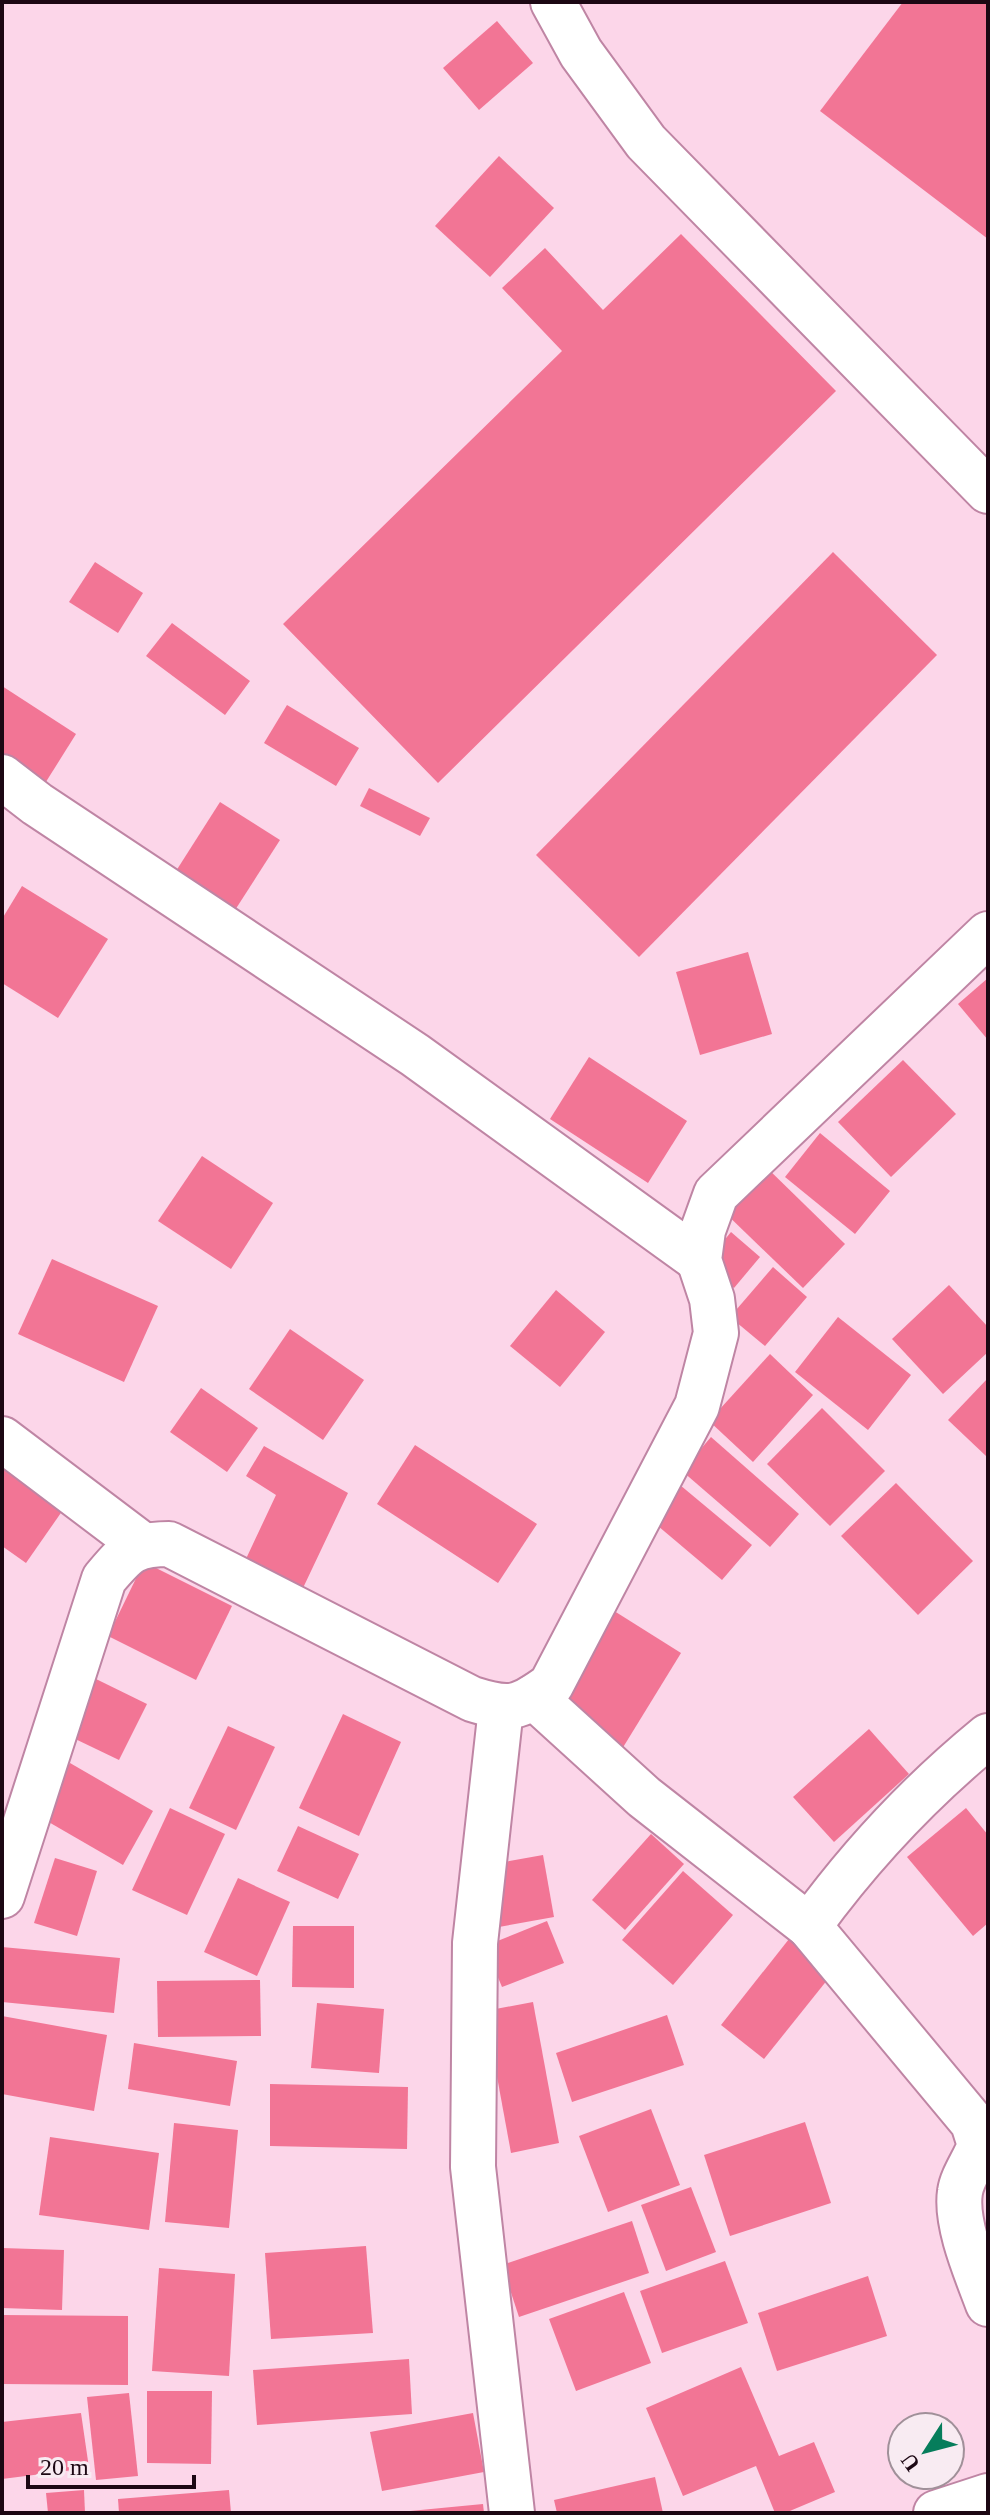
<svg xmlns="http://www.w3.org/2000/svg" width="990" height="2515" viewBox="0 0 990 2515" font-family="'Times New Roman',serif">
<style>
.building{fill:#f27595}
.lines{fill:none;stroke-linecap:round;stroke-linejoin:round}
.minor-casing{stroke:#bf85a4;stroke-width:48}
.minor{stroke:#fff;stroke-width:44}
</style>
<rect width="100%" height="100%" fill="#fcd6e9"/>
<g class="building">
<polygon points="903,2 988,2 988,239 820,111"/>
<polygon points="497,21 533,63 479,110 443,68"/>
<polygon points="499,156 554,208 490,277 435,226"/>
<polygon points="681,234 836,391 438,783 283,624 562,351 502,288 545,248 603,310"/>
<polygon points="833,552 937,655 639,957 536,855"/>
<polygon points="95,562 143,593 118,633 69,602"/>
<polygon points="172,623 250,681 225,715 146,656"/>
<polygon points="2,686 76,734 44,785 2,757"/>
<polygon points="287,705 359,748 336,786 264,743"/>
<polygon points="369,788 430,818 420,836 360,806"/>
<polygon points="220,802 280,840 228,921 169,882"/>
<polygon points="22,886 108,939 58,1018 2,983 2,919"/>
<polygon points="748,952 772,1034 700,1055 676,972"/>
<polygon points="988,978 988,1040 958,1004"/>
<polygon points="589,1057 687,1121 648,1183 550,1119"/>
<polygon points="903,1060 956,1114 891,1177 838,1122"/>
<polygon points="820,1133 890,1191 855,1234 785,1177"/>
<polygon points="202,1156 273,1203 231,1269 158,1221"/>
<polygon points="760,1161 845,1244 803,1288 718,1206"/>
<polygon points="731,1232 760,1257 734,1288 705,1264"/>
<polygon points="52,1259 158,1306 124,1382 18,1334"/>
<polygon points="773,1267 807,1297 765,1346 730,1317"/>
<polygon points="949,1285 988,1327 988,1352 943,1394 892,1339"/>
<polygon points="556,1290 605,1332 560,1387 510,1346"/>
<polygon points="838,1317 911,1375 868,1430 795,1372"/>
<polygon points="290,1329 364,1380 323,1440 249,1389"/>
<polygon points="770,1354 813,1395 753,1462 709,1421"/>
<polygon points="988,1378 988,1454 986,1456 948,1420"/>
<polygon points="201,1388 258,1428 227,1472 170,1432"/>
<polygon points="822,1408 885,1471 830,1526 767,1464"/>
<polygon points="711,1437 799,1514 770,1547 682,1471"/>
<polygon points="415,1445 537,1524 498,1583 377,1504"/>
<polygon points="264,1446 348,1493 303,1588 245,1561 276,1495 246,1476"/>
<polygon points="2,1448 72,1497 26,1563 2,1546"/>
<polygon points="674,1480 752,1545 722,1580 645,1515"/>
<polygon points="896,1483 973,1561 918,1615 841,1536"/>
<polygon points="144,1562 232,1606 196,1680 108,1636"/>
<polygon points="611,1609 681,1653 622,1749 552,1705"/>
<polygon points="96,1679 147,1704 119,1760 69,1736"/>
<polygon points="343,1714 401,1742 359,1836 299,1808"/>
<polygon points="228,1726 275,1747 236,1830 189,1808"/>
<polygon points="869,1729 909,1774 834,1842 793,1797"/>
<polygon points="70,1763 153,1811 123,1865 40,1817"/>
<polygon points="170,1808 225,1834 187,1915 132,1890"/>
<polygon points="966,1808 988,1835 988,1923 973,1936 907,1857"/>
<polygon points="298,1826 359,1854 338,1899 277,1871"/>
<polygon points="651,1834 684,1864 625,1930 592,1900"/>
<polygon points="543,1855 554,1917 499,1927 487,1865"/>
<polygon points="55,1858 97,1871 77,1936 34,1923"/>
<polygon points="683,1871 733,1915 673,1985 622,1940"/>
<polygon points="238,1878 290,1902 257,1976 204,1952"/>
<polygon points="547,1921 564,1963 502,1987 485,1946"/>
<polygon points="293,1926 354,1926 354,1988 292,1987"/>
<polygon points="789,1939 832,1974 764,2059 721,2025"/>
<polygon points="2,1947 120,1958 114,2013 2,2002"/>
<polygon points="260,1980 261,2036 158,2037 157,1981"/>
<polygon points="533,2002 559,2143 511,2153 485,2011"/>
<polygon points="317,2003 384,2009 379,2073 311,2068"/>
<polygon points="667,2015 684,2065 572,2102 556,2053"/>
<polygon points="2,2016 107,2035 94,2111 2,2094"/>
<polygon points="134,2043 237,2061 230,2106 128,2089"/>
<polygon points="270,2084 408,2087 407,2149 270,2146"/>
<polygon points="651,2109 680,2185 608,2212 579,2136"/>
<polygon points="805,2122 831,2203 730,2236 704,2155"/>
<polygon points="174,2123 238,2130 229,2228 165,2222"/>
<polygon points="50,2137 159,2153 149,2230 39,2215"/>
<polygon points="691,2187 716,2252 666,2271 641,2205"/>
<polygon points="632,2221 649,2273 519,2317 502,2265"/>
<polygon points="366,2246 373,2333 271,2339 265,2253"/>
<polygon points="2,2248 64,2250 62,2310 2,2308"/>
<polygon points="725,2261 748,2323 662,2353 640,2291"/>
<polygon points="159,2268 235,2274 229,2376 152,2371"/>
<polygon points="868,2276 887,2336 777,2371 758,2313"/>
<polygon points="624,2292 651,2363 576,2391 549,2319"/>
<polygon points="2,2315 128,2316 128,2385 2,2384"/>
<polygon points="409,2359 412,2414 257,2425 253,2370"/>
<polygon points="741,2367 779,2456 814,2442 835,2492 785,2513 775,2513 756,2466 683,2496 646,2408"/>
<polygon points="147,2391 212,2391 211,2464 147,2463"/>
<polygon points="129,2393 138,2476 96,2480 87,2397"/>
<polygon points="81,2413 89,2468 2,2479 2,2422"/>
<polygon points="473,2413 484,2472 382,2491 370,2432"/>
<polygon points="655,2477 663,2513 557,2513 554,2500"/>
<polygon points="84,2490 85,2513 48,2513 46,2493"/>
<polygon points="229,2490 231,2513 119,2513 118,2499"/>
<polygon points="483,2504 484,2513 410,2513 410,2511"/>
</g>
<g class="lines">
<defs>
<g id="minor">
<polyline points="553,2 581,53 646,142 988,491"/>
<polyline points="2,777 37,804 415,1055 699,1260"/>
<polyline points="2,1439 141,1544"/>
<polyline points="534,1697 644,1797 809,1926"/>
<polyline points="501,1708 475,1943 473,2167 512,2513"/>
<path d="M 988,1736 C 922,1790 860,1856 809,1926 L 973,2123 L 980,2145 C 975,2160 962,2177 960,2192 C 955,2224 977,2274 988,2304"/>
<path d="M 2,1896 L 104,1579 C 127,1552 133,1544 169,1544 L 472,1699 C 510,1711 518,1709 551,1685 L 697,1406 L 716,1333 L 712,1299 L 699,1260 L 703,1230 L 716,1194 L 988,934"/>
<polyline points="936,2513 988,2496"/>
</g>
</defs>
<use href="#minor" class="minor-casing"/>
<use href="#minor" class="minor"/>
</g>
<rect width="990" height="2515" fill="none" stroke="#1c0713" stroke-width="8"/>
<g transform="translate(926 2451) rotate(234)"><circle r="38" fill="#f8ebf2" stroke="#a09099" stroke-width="2"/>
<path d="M0-6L14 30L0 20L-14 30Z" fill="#067d5b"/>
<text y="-12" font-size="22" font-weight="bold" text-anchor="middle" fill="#1c0713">U</text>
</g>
<path d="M28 2475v12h166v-12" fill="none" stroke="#1c0713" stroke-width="4"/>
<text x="40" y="2475" font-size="24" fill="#1c0713" stroke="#f8ebf2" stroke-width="6" paint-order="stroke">20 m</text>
</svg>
